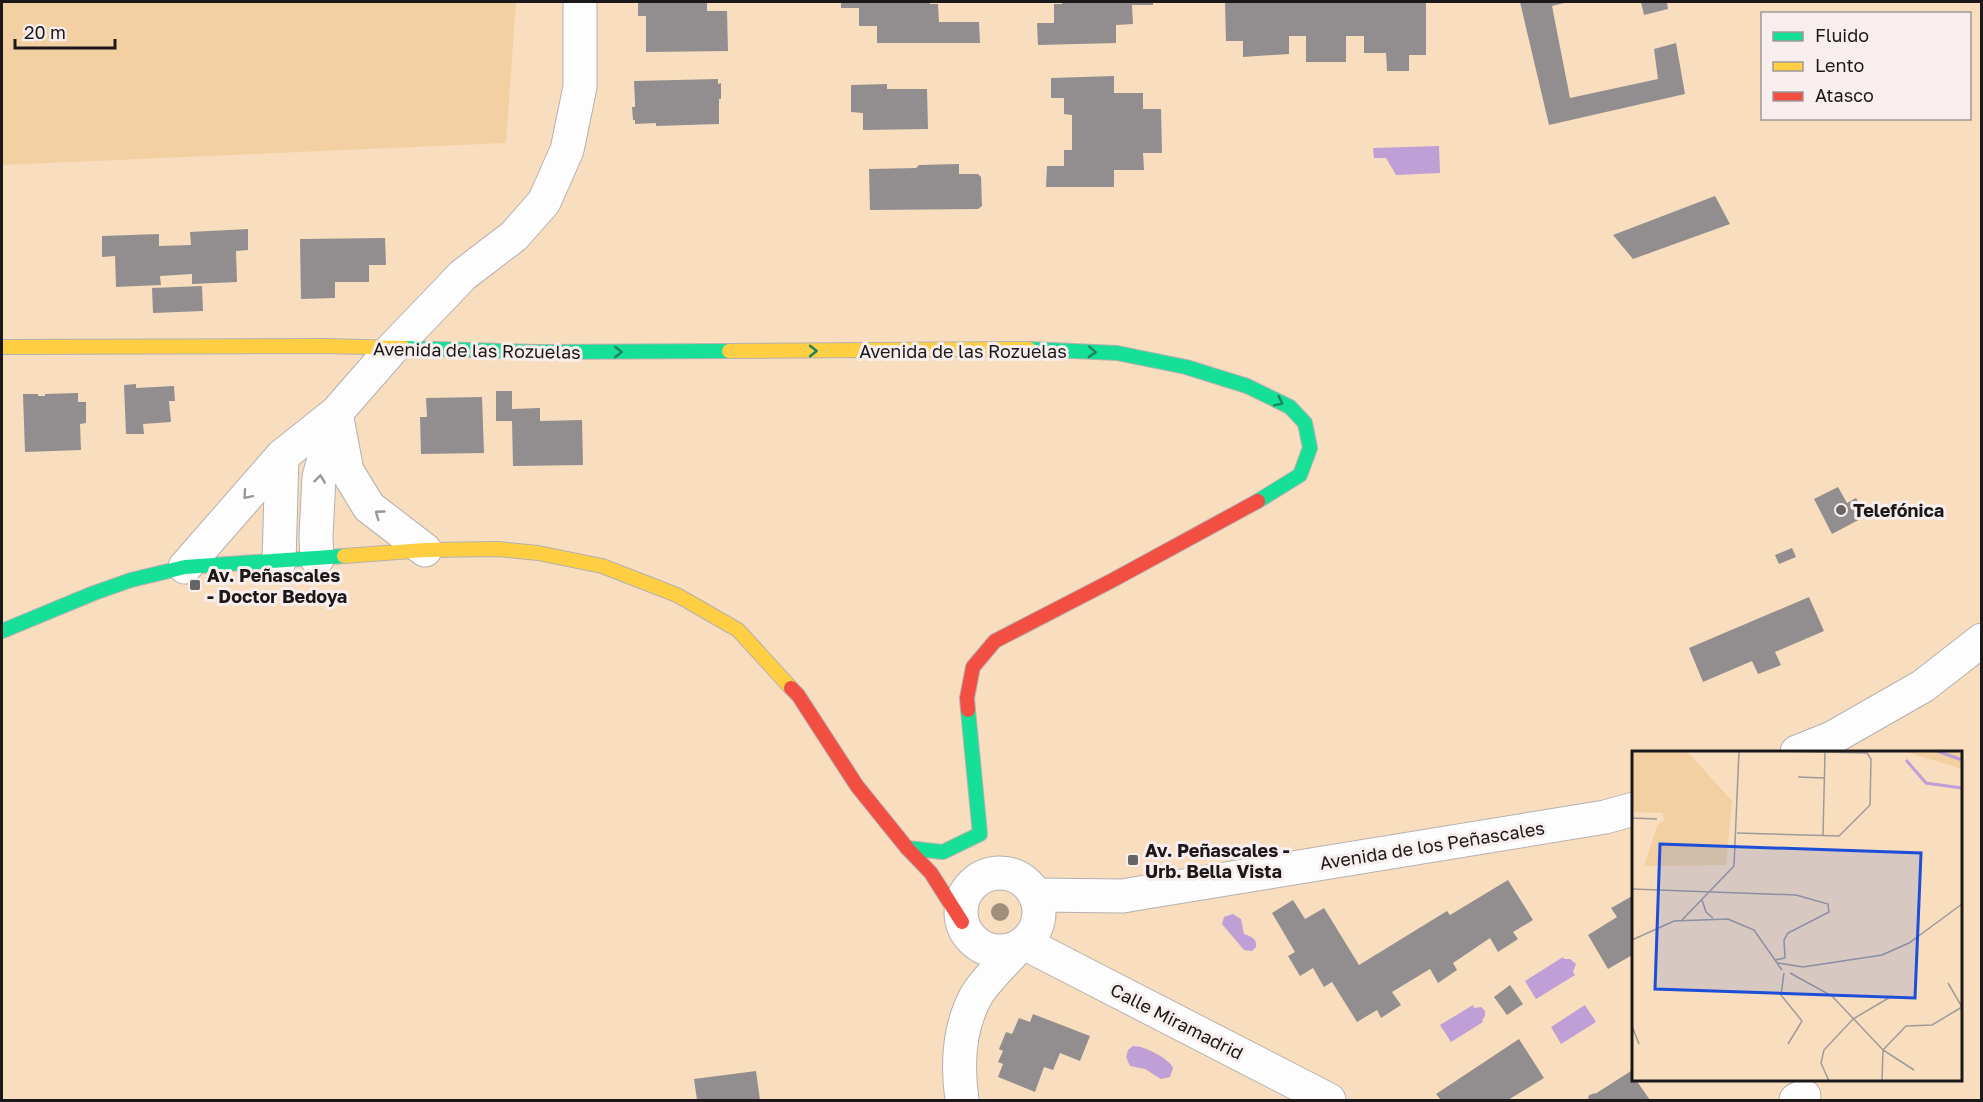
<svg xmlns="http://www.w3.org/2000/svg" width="1983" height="1102" viewBox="0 0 1983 1102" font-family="'Golos Text',sans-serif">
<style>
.green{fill:#f8debe;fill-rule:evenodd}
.forest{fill:#f3d0a2}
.water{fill:#bf9fd5}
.building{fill:#928e8f}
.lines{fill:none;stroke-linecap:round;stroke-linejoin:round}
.street-casing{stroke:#b5b0b0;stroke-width:35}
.fast-casing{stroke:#b5b0b0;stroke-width:16}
.slow-casing{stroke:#b5b0b0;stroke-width:16}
.jam-casing{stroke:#b5b0b0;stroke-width:16}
.street{stroke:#fefdfd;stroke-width:33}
.fast{stroke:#16e098;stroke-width:14}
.slow{stroke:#ffcf43;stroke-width:14}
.jam{stroke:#f24e42;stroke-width:14}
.tree{fill:#9f8f7b}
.oneway{stroke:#19865f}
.oneway2{stroke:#989696}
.poi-dot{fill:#686464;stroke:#f8eeee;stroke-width:2}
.labels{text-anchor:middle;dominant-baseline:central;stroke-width:6;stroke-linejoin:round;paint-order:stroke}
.street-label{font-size:18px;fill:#1c1819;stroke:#f8eeee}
.poi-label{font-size:18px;font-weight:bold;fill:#1c1819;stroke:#f8eeee;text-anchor:start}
.inset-river{fill:none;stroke:#bf9fd5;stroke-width:3}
.inset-road{fill:none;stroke:#9f9a9a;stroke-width:1.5}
.view{fill:#1d4ed8;fill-opacity:0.15;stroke:#1d4ed8;stroke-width:3}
.inset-edge{fill:none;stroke:#1c1819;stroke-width:3}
</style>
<rect width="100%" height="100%" fill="#f6f0f0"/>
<path class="green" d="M 2,2 L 1981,2 L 1981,1100 L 2,1100 ZM 1762,14 L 1970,14 L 1970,118 L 1762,118 ZM 1634,752 L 1960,752 L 1960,1080 L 1634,1080 Z"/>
<polygon class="forest" points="2,2 516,2 506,143 2,165"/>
<g class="water">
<polygon points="1439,146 1440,173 1396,175 1386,158 1374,158 1373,148"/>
<path d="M 1233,914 L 1241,919 L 1244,934 C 1251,937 1257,938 1256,947 L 1252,951 L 1244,950 L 1222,924 L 1224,917 Z"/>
<polygon points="1563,957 1564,959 1570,959 1576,964 1573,972 1575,975 1536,999 1525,981"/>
<polygon points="1473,1005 1474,1008 1481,1007 1485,1011 1485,1016 1482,1020 1483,1022 1451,1042 1440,1025"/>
<polygon points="1585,1005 1596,1022 1561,1044 1551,1027"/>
<path d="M 1133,1046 C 1143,1045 1170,1059 1173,1068 L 1170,1077 L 1161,1079 L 1145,1069 L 1130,1066 L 1126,1057 L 1128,1050 Z"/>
</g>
<g class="building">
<polygon points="638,2 707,2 707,11 727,11 728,51 646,52 646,16 638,16"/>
<polygon points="841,2 930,2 930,4 938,4 939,22 979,22 980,43 877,43 877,26 859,26 859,8 841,8"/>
<polygon points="1062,2 1153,2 1153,5 1132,5 1133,24 1116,25 1116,43 1038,45 1037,23 1054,23 1054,4 1062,4"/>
<polygon points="1225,2 1426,2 1426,55 1409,55 1409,71 1387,71 1386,53 1364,53 1364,36 1346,36 1346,62 1306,62 1306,36 1289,36 1289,54 1243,57 1243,41 1226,41"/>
<polygon points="1520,2 1568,2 1552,6 1570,98 1658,79 1654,49 1676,43 1685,94 1549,125"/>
<polygon points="1641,2 1667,2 1668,9 1644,15"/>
<polygon points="1114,76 1114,93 1143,93 1143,109 1161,109 1162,153 1143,153 1144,170 1114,170 1114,187 1046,187 1047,166 1064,166 1064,150 1072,150 1072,115 1064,114 1064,98 1051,98 1051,78"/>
<polygon points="718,79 718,84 721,83 721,99 719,99 719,124 656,126 656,123 635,124 635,120 633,120 632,107 635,107 635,103 634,81"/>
<polygon points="887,84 887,89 927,89 928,129 863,130 863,113 851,112 851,85"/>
<polygon points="959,164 959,174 978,174 981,177 982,206 978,209 870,210 869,169 916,168 919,165"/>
<polygon points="1715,196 1730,224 1633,259 1613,235"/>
<polygon points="248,229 248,250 236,251 237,282 192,284 192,274 160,276 161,285 116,287 115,256 102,257 102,236 159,234 159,246 191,245 190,232"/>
<polygon points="385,238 386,265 369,265 369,282 335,282 335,298 301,299 300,239"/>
<polygon points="202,286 203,311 153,313 152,288"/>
<polygon points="136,384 136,388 174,386 175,401 169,401 171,422 143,424 144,434 126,434 124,385"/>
<polygon points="496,391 512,391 512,409 540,408 540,421 582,420 583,465 513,466 512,421 496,421"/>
<polygon points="78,393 78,402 86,402 86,423 80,424 81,450 25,452 23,394 38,394 38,396 45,396 45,394"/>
<polygon points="482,397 484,453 421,454 420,417 427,417 426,398"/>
<polygon points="1838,487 1847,503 1856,498 1866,516 1832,534 1814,499"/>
<polygon points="1792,548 1796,557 1779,564 1775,555"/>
<polygon points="1809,597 1824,631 1775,652 1781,665 1758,674 1752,661 1703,682 1689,648"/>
<polygon points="1508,880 1533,920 1513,932 1518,939 1498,952 1490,938 1453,963 1457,970 1438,983 1430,969 1392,992 1401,1005 1381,1018 1377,1010 1357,1022 1332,982 1324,987 1313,968 1300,976 1288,956 1295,952 1272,913 1293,900 1305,919 1324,908 1359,965 1447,911 1450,915"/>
<polygon points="1634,895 1634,954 1608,969 1588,935 1617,917 1611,908"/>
<polygon points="1510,985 1523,1004 1507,1015 1494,997"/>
<polygon points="1033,1014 1090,1036 1080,1061 1060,1053 1053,1070 1044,1067 1035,1092 998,1077 1003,1064 998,1062 1003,1051 999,1049 1006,1032 1012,1034 1019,1018 1030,1022"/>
<polygon points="1519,1039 1544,1078 1508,1100 1441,1100 1436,1094"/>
<polygon points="756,1071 760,1100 697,1100 694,1079"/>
<polygon points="1631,1071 1634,1080 1636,1080 1650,1100 1585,1100 1589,1098 1588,1096 1594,1093 1595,1094"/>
</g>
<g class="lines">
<defs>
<g id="street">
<polyline points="336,413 347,471 369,507 425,550"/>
<polyline points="317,559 316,536 319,477 334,421"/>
<polyline points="279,562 282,456"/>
<polyline points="185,567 282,456 336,413 392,349 463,275 514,236 544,202 567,150 580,87 580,2"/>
<polyline points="1797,752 1832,738 1923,686 1982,640"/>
<circle cx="1000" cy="912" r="39"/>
<polyline points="1035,895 1123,896 1140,893 1605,817 1634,809"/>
<polyline points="1024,943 1329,1100"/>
<path d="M 962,1100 C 957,1065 958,1029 976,996 C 985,980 1006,961 1019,946"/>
<polyline points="1796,1100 1804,1096"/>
</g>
<g id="fast">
<polyline points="404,348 536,352 729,351"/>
<polyline points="1029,349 1117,353 1186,367 1247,386 1290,407 1305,423 1310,448 1300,475 1258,501"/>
<polyline points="2,631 94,593 131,580 185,567 344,556"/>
<polyline points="907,848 943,852 980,834 968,710"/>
</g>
<g id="slow">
<polyline points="2,347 324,346 404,348"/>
<polyline points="729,351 1029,349"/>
<polyline points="344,556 425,550 498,549 538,553 602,566 677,595 738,630 791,688"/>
</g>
<g id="jam">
<polyline points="791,688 798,695 857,786 907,848 931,873 962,922"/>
<polyline points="968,710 967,698 973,667 995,641 1113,580 1258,501"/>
</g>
</defs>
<use href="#street" class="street-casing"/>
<use href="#fast" class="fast-casing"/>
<use href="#slow" class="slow-casing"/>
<use href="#jam" class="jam-casing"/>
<use href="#street" class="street"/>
<use href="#fast" class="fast"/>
<use href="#slow" class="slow"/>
<use href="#jam" class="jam"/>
</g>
<circle class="tree" cx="1000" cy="912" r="9"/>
<defs><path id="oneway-chevron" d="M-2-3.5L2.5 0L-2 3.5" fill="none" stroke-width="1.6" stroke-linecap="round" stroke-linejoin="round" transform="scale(1.5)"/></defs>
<g class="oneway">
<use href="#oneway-chevron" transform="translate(813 351)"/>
<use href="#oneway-chevron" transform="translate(618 352)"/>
<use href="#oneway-chevron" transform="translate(1092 352) rotate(3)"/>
<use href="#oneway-chevron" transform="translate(1279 402) rotate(26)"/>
</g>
<g class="oneway2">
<use href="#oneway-chevron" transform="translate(320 479) rotate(-83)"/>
<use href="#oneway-chevron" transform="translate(247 495) rotate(131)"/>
<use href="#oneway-chevron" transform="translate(379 514) rotate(-144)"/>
</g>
<g class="poi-dot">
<circle cx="1841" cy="510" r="6"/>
<rect x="189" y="579" width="12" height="12" rx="3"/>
<rect x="1127" y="854" width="12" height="12" rx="3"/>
</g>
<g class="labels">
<g class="street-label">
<text transform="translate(477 350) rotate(1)">Avenida de las Rozuelas</text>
<text x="963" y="351">Avenida de las Rozuelas</text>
<text transform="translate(1432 845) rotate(-9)">Avenida de los Peñascales</text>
<text transform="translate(1177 1021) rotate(27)">Calle Miramadrid</text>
</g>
<g class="poi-label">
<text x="1853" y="510">Telefónica</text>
<text x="207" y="575">Av. Peñascales<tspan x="207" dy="21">- Doctor Bedoya</tspan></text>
<text x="1145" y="850">Av. Peñascales -<tspan x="1145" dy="21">Urb. Bella Vista</tspan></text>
</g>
</g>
<g transform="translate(1632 751)">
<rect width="330" height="330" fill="#f6f0f0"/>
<path d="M 0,0 L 330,0 L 330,330 L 0,330 Z" fill="#f8debe"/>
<path d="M 0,0 L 55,0 L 100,50 L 94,114 L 12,115 L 25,75 L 32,69 L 31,62 L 0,61 ZM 271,0 L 330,0 L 330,18 Z" fill="#f3d0a2"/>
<path class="inset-river" d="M 305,0 L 330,9M 274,9 L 294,32 L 330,37"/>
<path class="inset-road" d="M 166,26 L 193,27M 0,67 L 25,68M 105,82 L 207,85 L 238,54 L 239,8 L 235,2 L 145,0M 191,84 L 193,2M 0,138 L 164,144 L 196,153 L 197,161 L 156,182 L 152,189 L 153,207 L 143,209M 70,149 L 74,161 L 81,167M 50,169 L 102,115 L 107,0M 0,189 L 42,170 L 96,168 L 122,179 L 150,219M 146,212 L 171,216 L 250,204 L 277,192 L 330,153M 152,222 L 149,244 L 170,270 L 156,293M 158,222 L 200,245 L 251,299 L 282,319M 316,232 L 330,256M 0,275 L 7,293M 197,330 L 189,312 L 192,299 L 221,268 L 260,245M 250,330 L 251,299 L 274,275 L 300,274 L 330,256"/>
<path class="view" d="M 28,93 L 289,102 L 283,247 L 23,238 Z"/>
<rect width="330" height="330" class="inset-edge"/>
</g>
<rect width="1983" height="1102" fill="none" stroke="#1c1819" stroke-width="6"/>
<rect x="1761" y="12" width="210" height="108" fill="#f8eeee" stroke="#a09899" stroke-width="1.5"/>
<rect x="1773" y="32" width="30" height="9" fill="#16e098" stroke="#a09899" stroke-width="1.5"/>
<text x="1815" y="42" font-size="18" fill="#1c1819">Fluido</text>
<rect x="1773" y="62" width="30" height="9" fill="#ffcf43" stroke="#a09899" stroke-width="1.5"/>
<text x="1815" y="72" font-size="18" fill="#1c1819">Lento</text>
<rect x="1773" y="92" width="30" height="9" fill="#f24e42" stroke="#a09899" stroke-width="1.5"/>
<text x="1815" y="102" font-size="18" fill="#1c1819">Atasco</text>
<path d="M15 39v9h100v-9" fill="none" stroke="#1c1819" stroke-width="3"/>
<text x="24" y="39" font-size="18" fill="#1c1819" stroke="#f8eeee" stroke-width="4.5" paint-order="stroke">20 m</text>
</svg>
